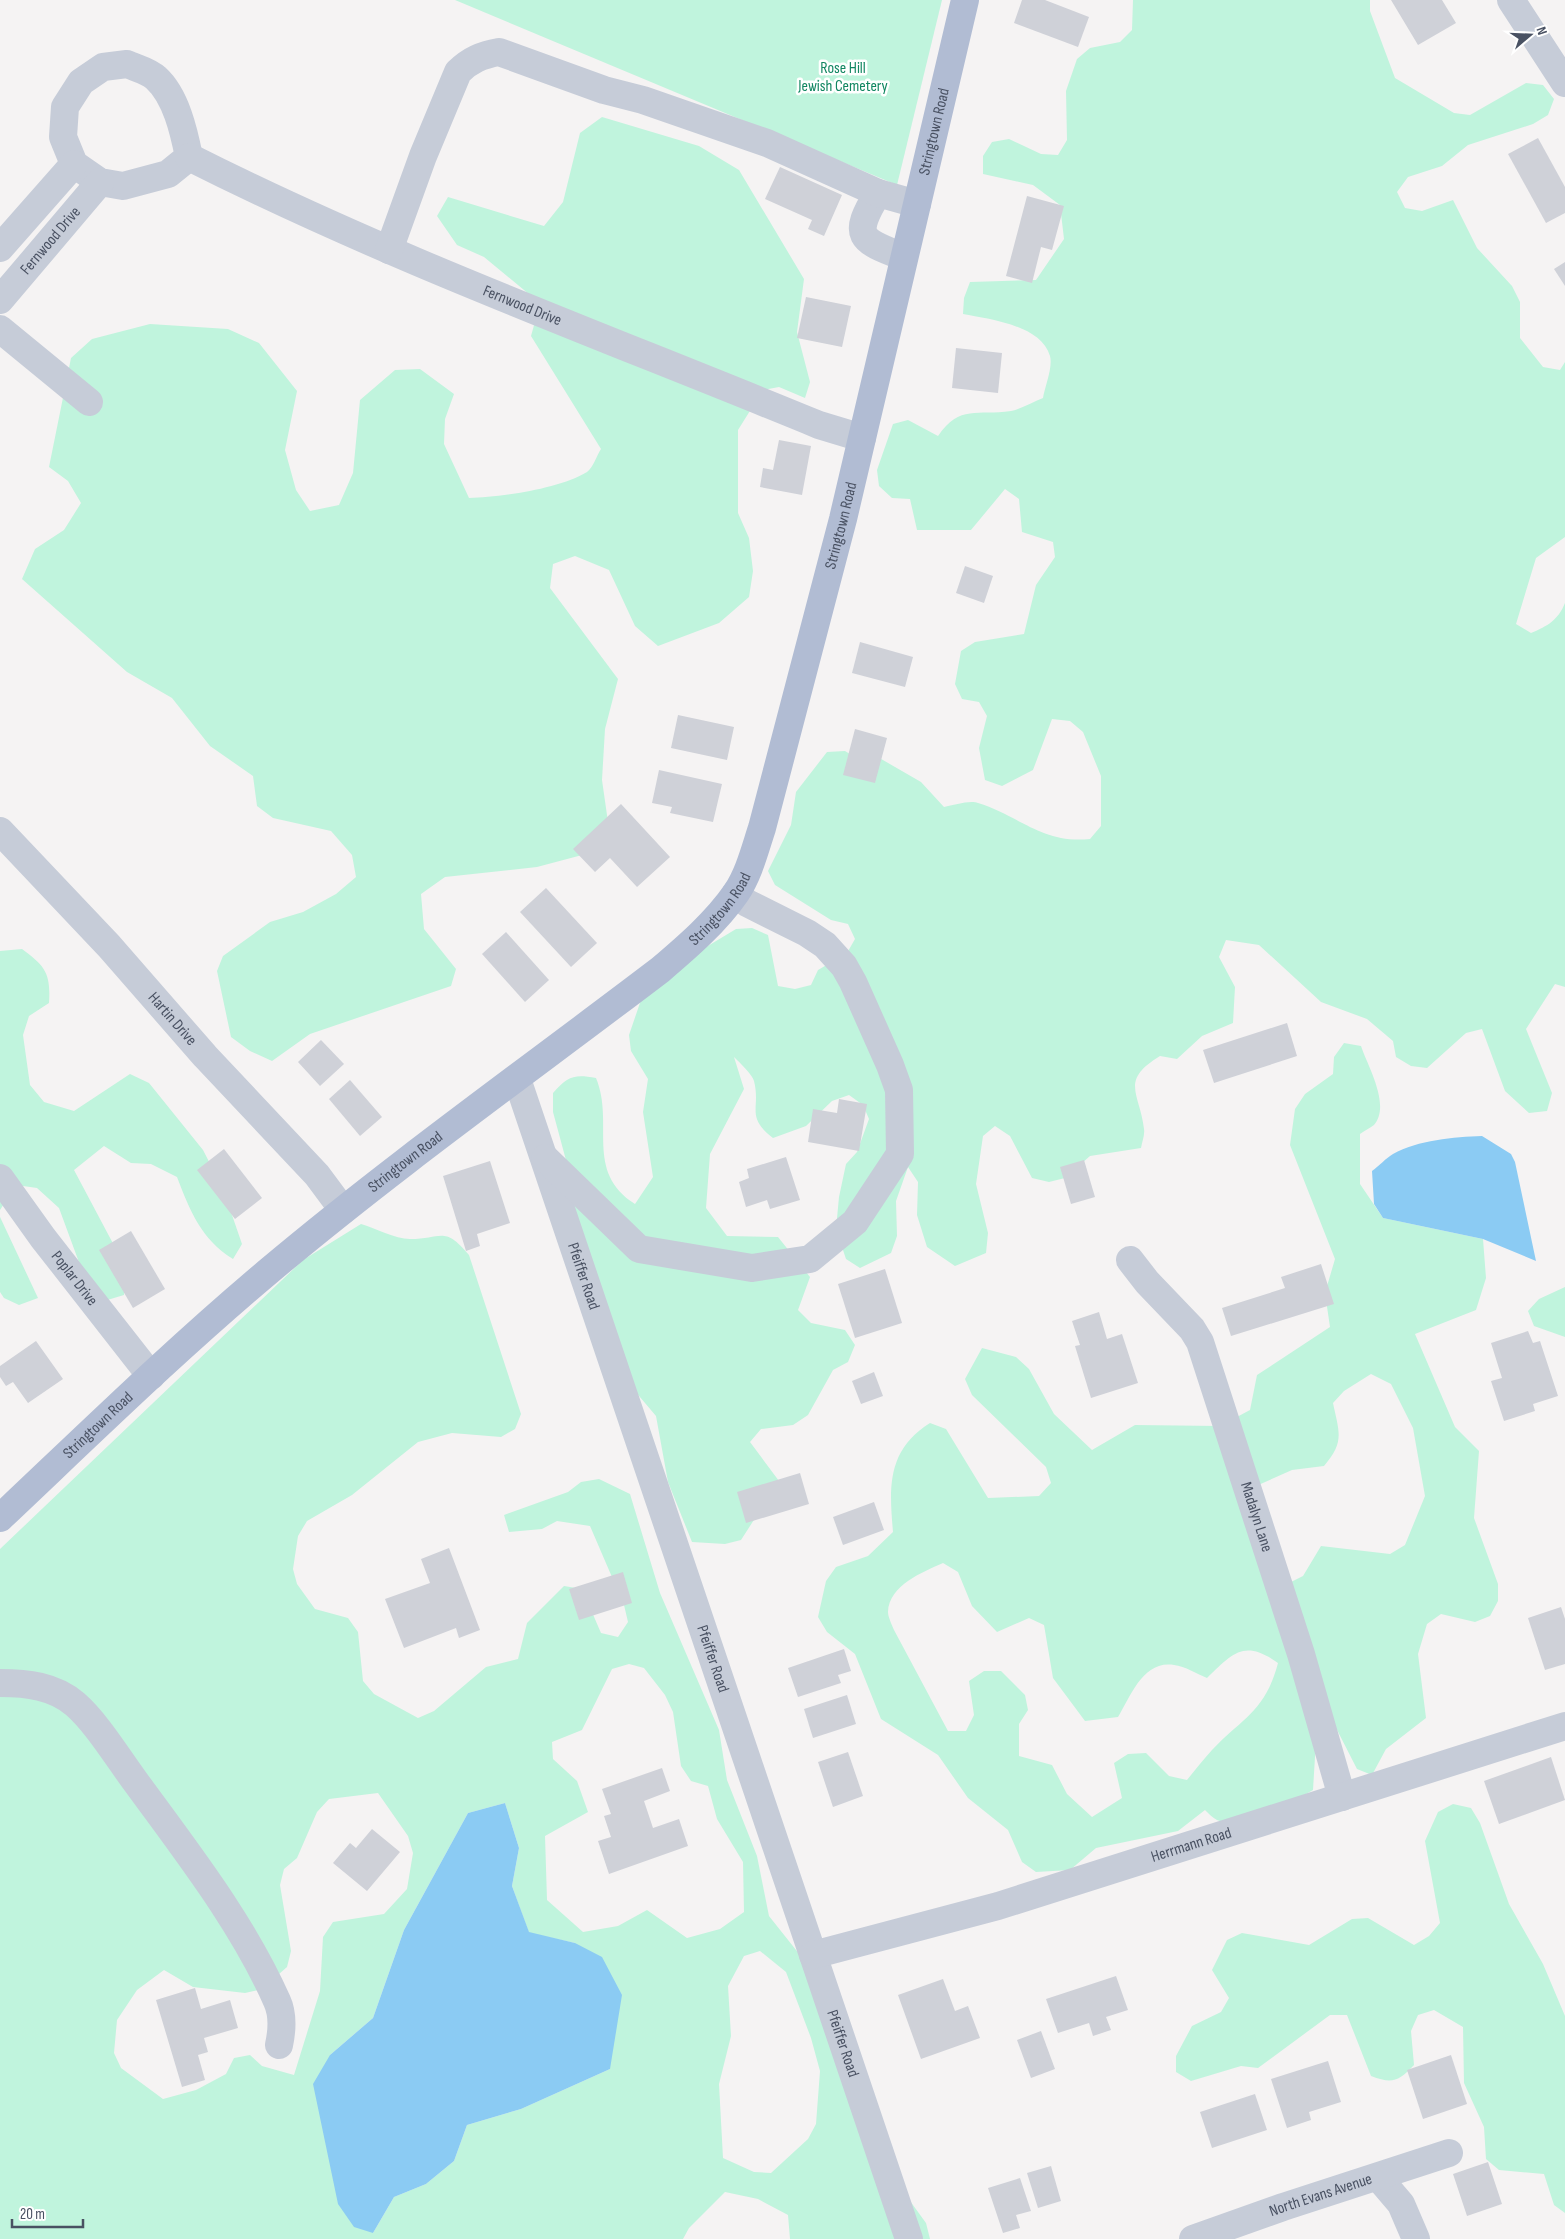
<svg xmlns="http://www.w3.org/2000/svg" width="1565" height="2239" viewBox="0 0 1565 2239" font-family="'Sofia Sans Condensed',sans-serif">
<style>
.green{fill:#c0f4dd;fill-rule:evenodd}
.water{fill:#8bcbf3}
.building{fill:#cfd1d8}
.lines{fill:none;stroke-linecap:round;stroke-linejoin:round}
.minor{stroke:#c6ccd8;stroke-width:28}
.major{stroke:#b1bcd3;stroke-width:28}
.labels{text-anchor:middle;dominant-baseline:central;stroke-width:5;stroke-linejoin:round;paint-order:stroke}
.park-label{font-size:16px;fill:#118661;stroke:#fff}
.street-label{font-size:16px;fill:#495162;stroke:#fff}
</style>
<rect width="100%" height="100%" fill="#f5f3f3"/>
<g class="green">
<polygon points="455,0 942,0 897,185"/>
<path d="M 1133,0 L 1370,0 L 1370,11 L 1395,78 L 1454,113 L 1470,115 L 1526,83 L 1543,85 L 1554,99 L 1548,115 L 1533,124 L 1468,145 L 1442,166 L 1408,177 L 1397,192 L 1405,208 L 1422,211 L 1453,200 L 1477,248 L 1512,286 L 1520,302 L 1520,338 L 1543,367 L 1560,370 L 1565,362 L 1565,537 L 1536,558 L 1516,624 L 1531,633 C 1548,626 1558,620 1565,603 L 1565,987 L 1555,984 L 1526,1029 L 1552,1093 L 1547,1111 L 1529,1113 L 1505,1091 L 1482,1029 L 1466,1033 L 1427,1068 L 1411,1066 L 1396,1057 L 1393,1041 L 1367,1019 L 1321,1002 L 1259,945 L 1226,940 L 1219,957 L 1235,987 L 1233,1023 L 1202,1036 L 1177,1059 L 1160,1056 C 1119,1081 1140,1093 1144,1129 C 1145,1135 1142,1142 1141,1148 L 1090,1156 L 1065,1178 L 1049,1182 L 1032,1178 L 1010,1136 L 995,1126 L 983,1136 L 976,1184 L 988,1233 L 986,1253 L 955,1266 L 927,1247 L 917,1215 L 918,1182 L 908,1167 L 896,1201 L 897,1236 L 891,1253 L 860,1268 L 846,1259 L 836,1229 L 839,1197 L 846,1164 L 857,1152 L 869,1119 L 863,1105 L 849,1095 L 832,1101 L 806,1126 L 773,1138 C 745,1116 761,1109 754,1081 C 752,1074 740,1063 734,1057 L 744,1089 L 710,1154 L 706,1208 L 727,1236 L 778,1237 L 810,1277 L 798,1310 L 811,1323 L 845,1330 L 855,1345 L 848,1362 L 833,1370 L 808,1415 L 793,1425 L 761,1429 L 750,1442 L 779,1481 L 741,1540 L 725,1544 L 692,1542 L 668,1482 L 656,1416 L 634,1390 L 571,1224 L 570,1175 L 553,1112 L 553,1093 C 568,1076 574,1074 596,1078 C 615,1124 584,1171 635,1204 L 653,1177 L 643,1112 L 648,1079 L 631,1051 L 629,1035 L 642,997 L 678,964 L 736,929 L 752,928 L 768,935 L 778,986 L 795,989 L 811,985 L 818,970 L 847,953 L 855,939 L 848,924 L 831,920 L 775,885 L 768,871 L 791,825 L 796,792 L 827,752 L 845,751 L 860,760 L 876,756 L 921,782 L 944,807 C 954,805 970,800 978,803 C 1020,816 1042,844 1090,839 L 1101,826 L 1101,776 L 1083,732 L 1070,721 L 1052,719 L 1033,770 L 1002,786 L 985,780 L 979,748 L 987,716 L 979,702 L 962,699 L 955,684 L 961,651 L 975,642 L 1024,634 L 1036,585 L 1055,557 L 1053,542 L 1022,532 L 1019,499 L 1005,489 L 971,530 L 917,530 L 910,499 L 892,498 L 879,486 L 877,470 L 893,424 L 908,420 L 938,436 C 960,404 977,416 1011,411 C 1021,409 1033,402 1043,398 C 1045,386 1053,367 1050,356 C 1041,325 989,319 963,314 L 964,298 L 970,282 L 1036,280 L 1064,239 L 1060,205 L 1033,185 L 983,174 L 983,156 L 992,142 L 1009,139 L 1041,154 L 1058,155 L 1067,140 L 1066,91 L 1077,59 L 1090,48 L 1120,42 L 1132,30 Z"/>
<path d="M 602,117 L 699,146 L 739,170 L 804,279 L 797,332 L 810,382 L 805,398 L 779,387 L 763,390 L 738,430 L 738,513 L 749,538 L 753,571 L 749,597 L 719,623 L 658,646 L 635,626 L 609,570 L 575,556 L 553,564 L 550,588 L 618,679 L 605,729 L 602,780 L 610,836 L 601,850 L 537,867 L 445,877 L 421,894 L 424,929 L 456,969 L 451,986 L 310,1034 L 272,1061 L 250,1051 L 231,1037 L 217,971 L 223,956 L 270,922 L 303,912 L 336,894 L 356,877 L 352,855 L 331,831 L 273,818 L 257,806 L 253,776 L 210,746 L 172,698 L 127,672 L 22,579 L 35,549 L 64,530 L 81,503 L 68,481 L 49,467 L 71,358 L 92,339 L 150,324 L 228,329 L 259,343 L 297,391 L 285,450 L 296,490 L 310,511 L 339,505 L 353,473 L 360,400 L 395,370 L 420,369 L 454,394 L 445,419 L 444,444 L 469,498 C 501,497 559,489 587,472 C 593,468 597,455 601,449 L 531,336 L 536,318 L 530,295 L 484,257 L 457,245 L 437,216 L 448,197 L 544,226 L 563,202 L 580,133 Z"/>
<path d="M 22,949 C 45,966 51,973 49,1003 L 29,1016 L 23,1035 L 30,1085 L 44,1102 L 74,1111 L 130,1074 L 149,1083 L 203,1150 L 223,1189 L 242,1244 L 233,1259 C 201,1239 190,1211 177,1177 L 151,1164 L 131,1163 L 104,1146 L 74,1170 L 126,1268 L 124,1295 L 104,1301 L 87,1284 L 59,1208 L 37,1188 L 16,1185 L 0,1210 L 0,951 Z"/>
<path d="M 1344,1043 L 1361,1046 C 1368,1067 1391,1105 1374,1125 C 1370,1128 1364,1131 1360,1134 L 1360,1184 L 1383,1218 L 1483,1239 L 1486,1278 L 1476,1310 L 1415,1334 L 1455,1427 L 1479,1451 L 1474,1518 L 1498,1584 L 1498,1601 L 1490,1616 L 1475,1622 L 1441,1614 L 1427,1624 L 1418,1654 L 1426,1718 L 1386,1749 L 1372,1775 L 1357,1769 L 1333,1722 L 1317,1724 L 1313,1790 C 1295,1801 1236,1829 1217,1820 C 1213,1818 1208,1813 1205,1810 L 1178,1831 L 1096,1848 L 1070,1870 L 1036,1872 L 1022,1862 L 1008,1830 L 968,1798 L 938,1755 L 881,1719 L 855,1654 L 827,1632 L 818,1617 L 826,1581 L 836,1567 L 868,1556 L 893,1532 C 889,1487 887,1450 930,1423 L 946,1429 L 988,1498 L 1039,1496 L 1051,1483 L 1046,1467 L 972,1395 L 965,1379 L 982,1348 L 1016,1357 L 1029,1369 L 1054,1414 L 1092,1450 L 1135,1425 L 1220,1426 L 1250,1410 L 1257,1375 L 1330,1327 L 1325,1293 L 1335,1259 L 1290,1145 L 1295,1109 L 1305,1094 L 1333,1074 L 1334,1057 ZM 1371,1374 L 1391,1384 L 1413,1428 L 1425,1496 L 1405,1545 L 1390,1554 L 1321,1546 L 1303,1576 L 1287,1584 L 1247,1490 L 1292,1470 L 1324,1466 C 1345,1442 1339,1432 1333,1403 L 1344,1391 ZM 943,1563 L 958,1572 L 972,1606 L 997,1632 L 1029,1618 L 1044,1625 L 1053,1678 L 1085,1721 L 1118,1717 C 1131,1696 1143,1660 1174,1665 C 1185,1666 1197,1674 1207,1678 C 1233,1653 1244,1639 1278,1663 C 1265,1712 1242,1718 1212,1750 C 1203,1760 1195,1770 1187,1780 L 1169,1776 L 1146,1753 L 1128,1754 L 1114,1763 L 1122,1798 L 1092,1817 L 1067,1794 L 1052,1765 L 1019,1756 L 1019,1724 L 1028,1710 L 1025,1695 L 1001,1671 L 984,1671 L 969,1681 L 974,1715 L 966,1731 L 948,1731 L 894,1630 C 892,1625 888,1617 888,1612 C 889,1585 923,1572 943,1563 Z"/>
<polygon points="0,1217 38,1298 19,1305 4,1298 0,1292"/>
<path d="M 361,1224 C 375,1228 395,1239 410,1239 C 442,1239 444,1225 469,1255 L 521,1414 L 515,1429 L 501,1437 L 452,1433 L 418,1442 L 352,1495 L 307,1521 L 298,1536 L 293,1569 L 297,1584 L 315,1609 L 348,1618 L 358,1632 L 363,1681 L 374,1694 L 418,1718 L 434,1711 L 486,1667 L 518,1659 L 527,1623 L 564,1586 L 582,1589 L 601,1633 L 618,1637 L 628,1622 L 624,1605 L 590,1526 L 557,1521 L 542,1529 L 509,1532 L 504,1515 L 568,1492 L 581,1482 L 599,1479 L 630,1494 L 660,1593 L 719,1730 L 727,1780 L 757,1856 L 769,1916 L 800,1955 L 868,2143 L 926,2223 L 930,2239 L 790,2239 L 788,2215 L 758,2199 L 725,2192 L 689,2228 L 683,2239 L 0,2239 L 0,1549 L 303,1260 ZM 629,1664 L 644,1668 L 665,1695 L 673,1712 L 681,1766 L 691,1781 L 708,1786 L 717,1819 L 743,1862 L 744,1912 L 720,1929 L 687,1938 L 647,1910 L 618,1926 L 583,1932 L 547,1900 L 545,1836 L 588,1812 L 577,1781 L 553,1759 L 552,1742 L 582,1730 L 612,1669 ZM 378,1793 L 408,1836 L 413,1853 L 407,1889 L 384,1914 L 333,1922 L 323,1937 L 320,1991 L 294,2075 L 262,2066 L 250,2055 L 234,2058 L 226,2074 L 196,2090 L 163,2099 L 121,2068 L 114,2053 L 117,2020 L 137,1990 L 164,1970 L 193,1987 L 245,1993 L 262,1989 L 287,1967 L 291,1951 L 280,1885 L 284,1869 L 297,1858 L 317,1812 L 329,1799 ZM 505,1803 L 519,1848 L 512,1886 L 529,1933 L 575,1943 L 610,2069 L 521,2109 L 467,2125 L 454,2161 L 426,2184 L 394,2197 L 373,2233 L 330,2055 L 373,2018 L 404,1930 L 468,1813 ZM 760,1951 L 786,1972 L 811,2038 L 820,2071 L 816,2124 L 808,2139 L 771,2173 L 754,2172 L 723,2158 L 719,2084 L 731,2036 L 728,1986 L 744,1956 Z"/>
<polygon points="1565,1287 1565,1337 1534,1326 1528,1311 1539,1299"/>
<path d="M 1453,1804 L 1471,1808 L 1480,1823 L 1509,1904 L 1543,1964 L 1565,2016 L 1565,2213 L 1554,2205 L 1544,2174 L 1499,2170 L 1486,2159 L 1484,2127 L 1464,2083 L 1463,2027 L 1434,2010 L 1418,2015 L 1411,2031 L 1414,2065 C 1398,2082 1392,2084 1371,2076 L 1347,2015 L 1330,2015 L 1258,2068 L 1241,2066 L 1191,2081 L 1176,2072 L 1176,2056 L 1192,2026 L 1221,2012 L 1229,1998 L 1212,1970 L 1227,1940 L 1242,1933 L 1309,1945 L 1352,1919 L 1368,1918 L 1414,1945 L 1429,1936 L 1440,1923 L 1425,1841 L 1438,1812 Z"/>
</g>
<g class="water">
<path d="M 1482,1136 L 1511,1154 L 1515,1162 L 1536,1261 L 1483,1239 L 1383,1218 L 1374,1204 L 1372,1171 C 1379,1166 1386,1158 1393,1154 C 1418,1140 1454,1137 1482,1136 Z"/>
<polygon points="505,1803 519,1848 512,1886 529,1932 575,1943 602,1957 622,1995 610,2069 521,2109 467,2125 454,2161 426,2184 394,2197 373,2233 354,2227 338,2204 313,2084 330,2055 373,2018 404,1930 468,1813"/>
</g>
<g class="building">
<polygon points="1022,0 1045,0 1089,17 1078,47 1014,23"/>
<polygon points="1391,0 1442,0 1456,23 1418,45"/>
<polygon points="1538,138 1565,187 1565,213 1546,223 1508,154"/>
<polygon points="780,167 842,195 824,236 808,229 812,220 765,199"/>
<polygon points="1027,196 1064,206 1052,250 1041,247 1032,283 1006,276"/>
<polygon points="1565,262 1565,286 1554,269"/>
<polygon points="806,297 851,306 842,347 797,338"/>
<polygon points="956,348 1002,353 998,393 952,388"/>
<polygon points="779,440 811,446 802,495 760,487 763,468 773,470"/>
<polygon points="965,566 993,576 984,603 956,593"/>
<polygon points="860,642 913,657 905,687 852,673"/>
<polygon points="678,715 734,727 727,760 671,748"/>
<polygon points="855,729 887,738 875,783 843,775"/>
<polygon points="659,770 722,784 713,822 670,813 672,807 652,803"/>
<polygon points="621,804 670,857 637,887 610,858 595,872 573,849"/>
<polygon points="546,888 597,943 571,967 520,912"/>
<polygon points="506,932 549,980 525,1002 482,954"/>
<polygon points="1287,1023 1297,1056 1214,1083 1203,1050"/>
<polygon points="321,1040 344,1064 320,1086 298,1062"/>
<polygon points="350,1080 382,1117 360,1136 329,1099"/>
<polygon points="839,1099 867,1104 859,1151 808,1142 813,1109 837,1113"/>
<polygon points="224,1149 262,1198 235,1219 197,1170"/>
<polygon points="786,1157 800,1200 770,1209 767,1200 746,1207 739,1182 749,1178 747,1169"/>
<polygon points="1084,1160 1095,1197 1071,1204 1060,1167"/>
<polygon points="490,1161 510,1223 477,1234 480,1246 466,1251 443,1176"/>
<polygon points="131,1231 165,1289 133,1308 99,1250"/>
<polygon points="1321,1264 1334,1304 1231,1336 1222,1308 1285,1288 1281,1277"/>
<polygon points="885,1269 902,1323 855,1338 838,1284"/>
<polygon points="1099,1312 1107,1339 1122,1334 1138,1383 1091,1398 1075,1346 1080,1345 1072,1321"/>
<polygon points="1528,1331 1533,1343 1540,1341 1558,1396 1533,1404 1535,1411 1504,1421 1491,1381 1502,1378 1491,1343"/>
<polygon points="36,1341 63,1379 28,1403 13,1382 6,1386 0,1377 0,1366"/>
<polygon points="874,1372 883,1396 861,1404 852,1381"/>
<polygon points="800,1473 809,1504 746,1523 737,1492"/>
<polygon points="874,1502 884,1530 843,1545 833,1517"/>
<polygon points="449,1548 480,1630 459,1638 456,1628 404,1648 385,1599 430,1583 421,1559"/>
<polygon points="623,1572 632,1603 579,1620 569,1589"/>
<polygon points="1561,1607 1565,1619 1565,1664 1545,1670 1528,1618"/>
<polygon points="844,1649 851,1671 838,1675 841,1683 798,1697 788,1668"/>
<polygon points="847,1695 856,1724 813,1738 804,1709"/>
<polygon points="848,1752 863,1796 833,1807 818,1762"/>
<polygon points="1551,1757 1565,1800 1499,1824 1484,1781"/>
<polygon points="662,1768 670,1791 644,1801 653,1828 679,1819 688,1846 609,1874 598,1841 611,1837 604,1816 611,1814 602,1789"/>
<polygon points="372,1829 400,1852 367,1891 333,1863 350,1843 356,1848"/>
<polygon points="1116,1976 1128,2010 1106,2017 1111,2030 1093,2036 1089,2023 1058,2033 1046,1999"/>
<polygon points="943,1979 955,2011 968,2006 980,2038 921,2059 898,1995"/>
<polygon points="195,1988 201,2009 230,2000 238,2028 204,2038 208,2052 198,2055 205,2080 182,2087 156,2000"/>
<polygon points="1041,2031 1055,2069 1031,2078 1017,2040"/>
<polygon points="1451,2055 1467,2104 1423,2119 1407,2070"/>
<polygon points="1328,2061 1341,2102 1309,2112 1311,2120 1287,2128 1271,2079"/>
<polygon points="1255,2094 1267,2130 1212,2148 1200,2112"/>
<polygon points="1488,2162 1502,2204 1467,2216 1453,2174"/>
<polygon points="1051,2166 1061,2201 1038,2208 1027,2173"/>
<polygon points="1020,2178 1031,2211 1016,2215 1020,2228 1003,2233 988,2188"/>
</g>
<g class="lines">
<g class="minor">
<polyline points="1511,0 1565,83"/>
<path d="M 127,64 C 136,68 149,71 156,78 C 176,96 184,132 189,157 L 168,174 L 123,186 L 100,182 L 74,164 L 63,137 L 65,107 L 81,82 L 103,67 Z"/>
<path id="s1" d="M 189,157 C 393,260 608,338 819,425 L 862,438"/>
<path d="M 878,193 C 851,237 860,240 904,257"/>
<polyline points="0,248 74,164"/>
<path d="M 389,250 L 423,156 L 458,72 C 470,60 482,55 499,52 L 604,90 L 643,100 L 767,143 L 878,193 L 917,204"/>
<path id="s2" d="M 0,300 L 100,182"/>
<polyline points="0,329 89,402"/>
<path id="s3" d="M 0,831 L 109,946 L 205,1056 L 317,1175 L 343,1210"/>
<path id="s4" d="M 517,1079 L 909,2239"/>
<polyline points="545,1158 639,1249 752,1268 810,1259 855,1222 900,1154 899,1090 890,1065 853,982 844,966 825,945 807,933 747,903 736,893"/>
<path id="s5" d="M 0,1178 L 43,1238 L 151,1376"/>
<path id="s6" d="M 1130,1260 L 1147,1282 L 1192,1329 L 1200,1342 L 1301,1654 L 1342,1797"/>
<path d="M 0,1683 C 27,1683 54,1686 75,1704 C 96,1722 118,1758 135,1781 C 186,1851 242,1922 277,2001 C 283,2014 282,2031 279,2045"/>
<path id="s7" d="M 813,1955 L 998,1906 L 1565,1726"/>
<polyline points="1378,2177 1401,2204 1416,2239"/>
<path id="s8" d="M 1193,2239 L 1283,2207 L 1449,2153"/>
</g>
<path class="major" id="s9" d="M 0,1518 C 89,1434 177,1348 270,1270 C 395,1165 530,1069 660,970 C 687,947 716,922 736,893 C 749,874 755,849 762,828 L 843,519 L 965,0"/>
</g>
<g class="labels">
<g class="park-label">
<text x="843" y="68">Rose Hill<tspan x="843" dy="18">Jewish Cemetery</tspan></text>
</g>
<g class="street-label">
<text stroke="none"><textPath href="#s9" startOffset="1755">Stringtown Road</textPath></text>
<text stroke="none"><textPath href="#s2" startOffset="78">Fernwood Drive</textPath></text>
<text stroke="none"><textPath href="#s1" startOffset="365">Fernwood Drive</textPath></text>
<text stroke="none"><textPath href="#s9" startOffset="1350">Stringtown Road</textPath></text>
<text stroke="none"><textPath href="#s9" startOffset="945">Stringtown Road</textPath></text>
<text stroke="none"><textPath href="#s3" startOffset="255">Hartin Drive</textPath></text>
<text stroke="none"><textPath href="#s9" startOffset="540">Stringtown Road</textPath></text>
<text stroke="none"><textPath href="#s4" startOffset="208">Pfeiffer Road</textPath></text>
<text stroke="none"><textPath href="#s5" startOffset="125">Poplar Drive</textPath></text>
<text stroke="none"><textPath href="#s9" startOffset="135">Stringtown Road</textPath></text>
<text stroke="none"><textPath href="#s6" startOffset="292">Madalyn Lane</textPath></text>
<text stroke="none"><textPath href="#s4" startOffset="612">Pfeiffer Road</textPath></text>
<text stroke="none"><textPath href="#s7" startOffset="394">Herrmann Road</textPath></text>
<text stroke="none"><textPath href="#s4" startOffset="1018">Pfeiffer Road</textPath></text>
<text stroke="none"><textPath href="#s8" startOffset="135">North Evans Avenue</textPath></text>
</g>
</g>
<g transform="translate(1530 35) rotate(71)" stroke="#ffffff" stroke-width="4" paint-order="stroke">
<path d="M0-4L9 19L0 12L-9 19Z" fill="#495162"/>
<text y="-8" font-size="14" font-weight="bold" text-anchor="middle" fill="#495162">N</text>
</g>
<path d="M12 2219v8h71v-8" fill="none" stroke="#495162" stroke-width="2.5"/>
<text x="20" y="2219" font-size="15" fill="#495162" stroke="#ffffff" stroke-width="4" paint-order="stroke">20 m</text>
</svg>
